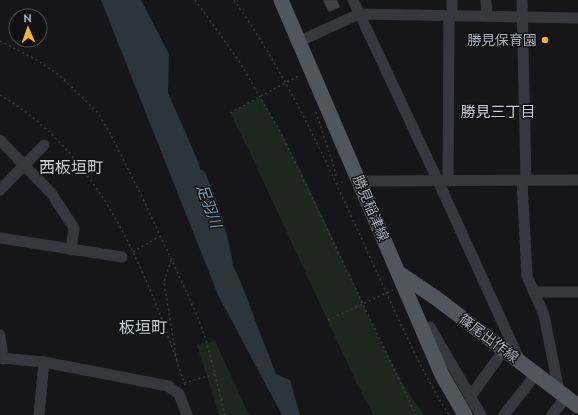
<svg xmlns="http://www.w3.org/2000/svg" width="578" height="415" viewBox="0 0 578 415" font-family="Raleway,'Noto Sans JP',sans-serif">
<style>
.green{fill:#1e261f}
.water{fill:#2c353c}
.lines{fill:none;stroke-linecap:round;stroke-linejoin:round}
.river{stroke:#2c353c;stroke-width:15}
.building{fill:#404145;stroke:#303034}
.path{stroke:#3d3f44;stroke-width:1.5;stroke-dasharray:2 3;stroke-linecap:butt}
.minor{stroke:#37383d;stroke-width:11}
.major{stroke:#53555c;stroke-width:15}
.poi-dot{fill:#f2b134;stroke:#111113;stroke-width:1.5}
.labels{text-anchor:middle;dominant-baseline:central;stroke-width:3;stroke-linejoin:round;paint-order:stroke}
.poi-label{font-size:14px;fill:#a8adb8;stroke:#111113;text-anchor:end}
.street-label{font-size:14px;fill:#a8adb8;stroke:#111113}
.neighbourhood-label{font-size:15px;fill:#c9ccd4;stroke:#111113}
.water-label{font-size:15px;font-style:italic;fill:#7f9bb3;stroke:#111113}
.quarter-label{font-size:16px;fill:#c9ccd4;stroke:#111113}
</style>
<rect width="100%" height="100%" fill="#161618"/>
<g class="green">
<path d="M 261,97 C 290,148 316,201 340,254 C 365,309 389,366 424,415 L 374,415 L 358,386 L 251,155 L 230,113 Z"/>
<polygon points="215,341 249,415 219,415 197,345"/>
</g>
<polygon class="water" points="101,0 141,0 169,54 168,93 198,161 215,229 239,278 276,374 290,380 300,415 282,415 218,295"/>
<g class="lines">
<path class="river" d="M 199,177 C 211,205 220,232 225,262"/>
</g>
<polygon class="building" points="323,0 337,0 340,7 329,12"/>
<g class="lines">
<g class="path">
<polyline points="195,0 239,61 282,135 416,415"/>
<path d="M 234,0 C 294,85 335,181 378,275 C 400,322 421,371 449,415"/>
<polyline points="0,41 35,59 59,75 98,113 110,133 147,207 197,315 207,343 225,415"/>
<path d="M 0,95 C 103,155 149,278 185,385"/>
<polyline points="316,112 336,174 334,178"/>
<polyline points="230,113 300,75"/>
<polyline points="336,184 346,181"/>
<polyline points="133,252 160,236"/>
<polyline points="171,260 164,282 177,362"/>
<polyline points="328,320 393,290"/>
<polyline points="184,383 215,374"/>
</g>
<g class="minor">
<polyline points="353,0 438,181 520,361"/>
<polyline points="452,0 452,16"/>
<polyline points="486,0 487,16"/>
<polyline points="522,0 526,180"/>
<polyline points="300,41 359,14 578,18"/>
<polyline points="0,140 51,193 74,228 71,250"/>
<polyline points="522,180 527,276 544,315 559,391"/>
<polyline points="360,181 578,180"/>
<polyline points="448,181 449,16"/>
<polyline points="0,190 44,145"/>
<polyline points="0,238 122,257"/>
<polyline points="534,292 578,292"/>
<polyline points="422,329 430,327 481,415"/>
<polyline points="0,335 3,359"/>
<polyline points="0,358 44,362 168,386 179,394 187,415"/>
<polyline points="470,397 504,350"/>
<polyline points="39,415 44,362"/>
<polyline points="504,415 536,374"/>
<polyline points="552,415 566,397"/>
</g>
<g class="major">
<polyline points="281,0 442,375 465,415"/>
<polyline points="399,273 436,298 578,406"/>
</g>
</g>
<circle class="poi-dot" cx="545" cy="40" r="4"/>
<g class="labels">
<g class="poi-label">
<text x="537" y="40">勝見保育園</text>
</g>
<g class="street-label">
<text transform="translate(371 208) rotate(67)">勝見稲津線</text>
<text transform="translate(489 338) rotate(37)">篠尾出作線</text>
</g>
<g class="neighbourhood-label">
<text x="498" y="112">勝見三丁目</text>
</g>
<g class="water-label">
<text transform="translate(209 206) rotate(70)">足羽川</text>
</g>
<g class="quarter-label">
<text x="71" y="167">西板垣町</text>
<text x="143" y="327">板垣町</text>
</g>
</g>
<g transform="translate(28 28) rotate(358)"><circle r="19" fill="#111113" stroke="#4d4f55"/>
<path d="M0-3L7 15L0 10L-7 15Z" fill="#f2b134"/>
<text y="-6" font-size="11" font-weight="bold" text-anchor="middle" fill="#a8adb8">N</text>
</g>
</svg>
